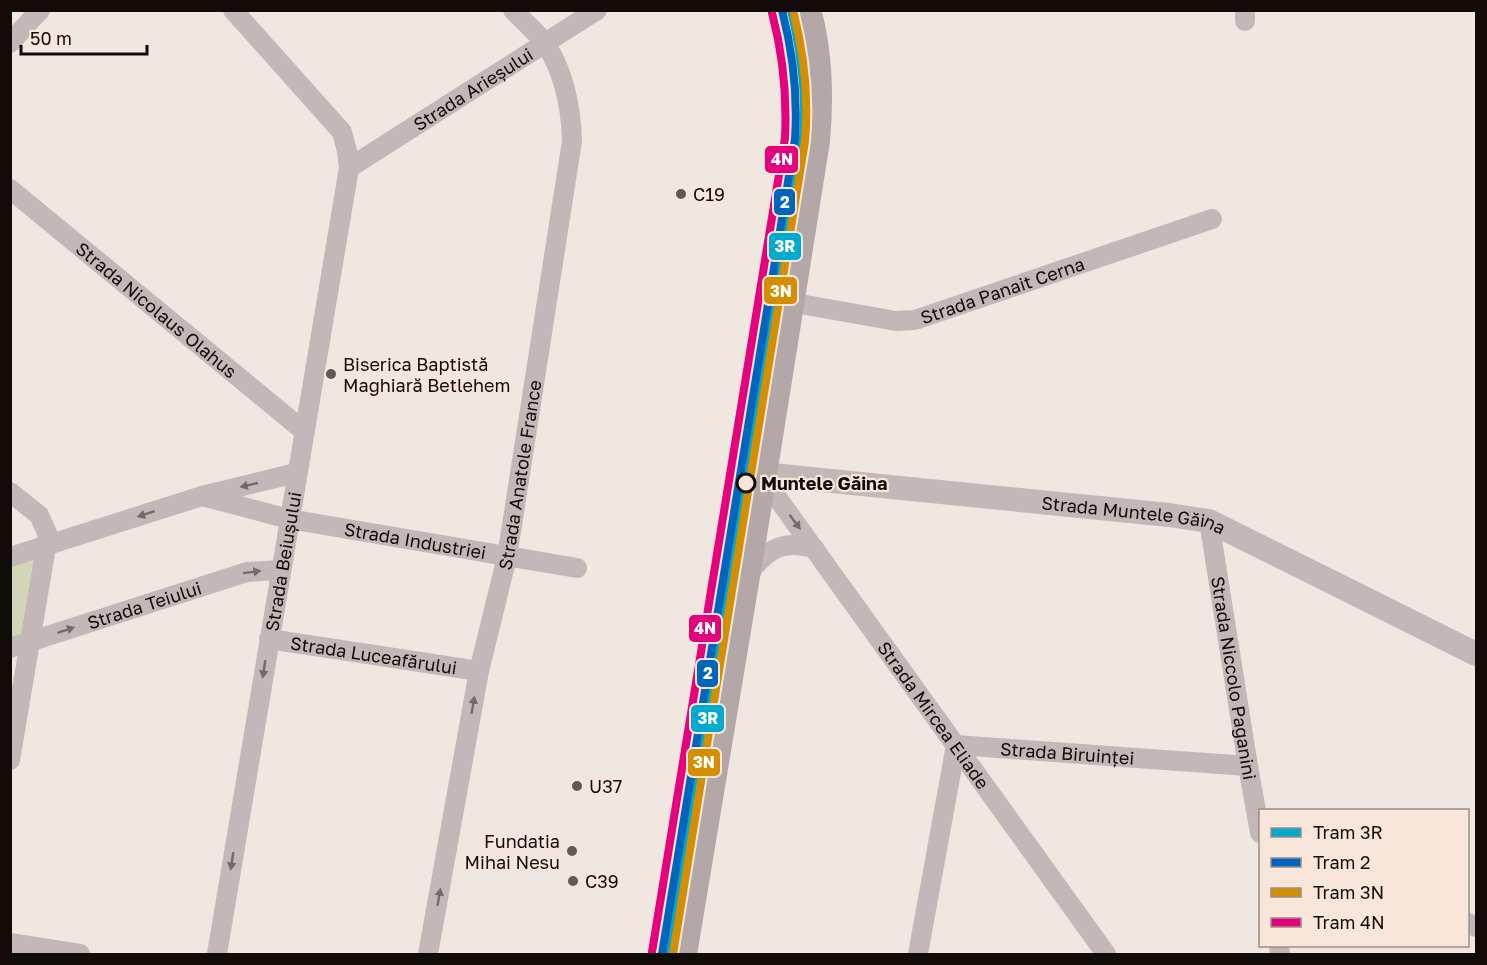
<svg xmlns="http://www.w3.org/2000/svg" width="1487" height="965" viewBox="0 0 1487 965" font-family="'Golos Text',sans-serif">
<style>
.grass{fill:#d3d6b6}
.lines{fill:none;stroke-linecap:round;stroke-linejoin:round}
.minor{stroke:#c3b8b7;stroke-width:20}
.tertiary{stroke:#c3b8b7;stroke-width:24}
.primary{stroke:#b4a7a7;stroke-width:30}
.tram-1-casing{stroke:#f7e6d9;stroke-width:12}
.tram-2-casing{stroke:#f7e6d9;stroke-width:12}
.tram-3-casing{stroke:#f7e6d9;stroke-width:12}
.tram-4-casing{stroke:#f7e6d9;stroke-width:12}
.tram-1{stroke:#00a9ce;stroke-width:8}
.tram-2{stroke:#0065bd;stroke-width:8}
.tram-3{stroke:#d48f01;stroke-width:8}
.tram-4{stroke:#e5007d;stroke-width:8}
.oneway{fill:#736b68}
.poi-dot{fill:#5f5954;stroke:#f7e6d9;stroke-width:2}
.stop-dot{fill:#f7e6d9;stroke:#110c08;stroke-width:3}
.labels{text-anchor:middle;dominant-baseline:central;stroke-width:4.5;stroke-linejoin:round;paint-order:stroke}
.street-label{font-size:18px;fill:#110c08;stroke:#f7e6d9}
.poi-label{font-size:18px;fill:#110c08;stroke:#f7e6d9;text-anchor:start}
.stop-label{font-size:18px;font-weight:bold;fill:#110c08;stroke:#f7e6d9;text-anchor:start}
.line-badge{stroke:#f7e6d9;stroke-width:2}
.badge-label{font-size:16px;text-anchor:middle;font-weight:bold;fill:#fff}
</style>
<rect width="100%" height="100%" fill="#f0e7e0"/>
<polygon class="grass" points="47,546 31,642 11,648 11,557"/>
<g class="lines">
<g class="minor">
<polyline points="1245,10 1245,21"/>
<polyline points="10,43 40,10"/>
<path id="s1" d="M 349,168 L 597,10"/>
<path id="s2" d="M 10,189 L 304,431"/>
<path id="s3" d="M 789,302 L 896,321 L 915,320 L 1212,219"/>
<path id="s4" d="M 762,474 L 781,503 L 1106,954"/>
<polyline points="10,492 39,515 48,535 10,760"/>
<path id="s5" d="M 202,496 L 289,519 L 577,568"/>
<path id="s6" d="M 1209,521 L 1248,766 L 1260,833"/>
<polyline points="10,557 202,496 296,473"/>
<path d="M 747,575 C 767,550 781,539 814,548"/>
<path id="s7" d="M 269,639 L 479,671"/>
<path id="s8" d="M 10,648 L 247,572 L 280,570"/>
<polyline points="1468,923 1476,927"/>
<polyline points="10,943 80,954"/>
<polyline points="1279,946 1280,954"/>
<path id="s9" d="M 217,954 L 349,168 L 347,151 L 342,132 L 233,10"/>
<path id="s10" d="M 428,954 L 479,671 L 507,557 L 572,141 C 571,107 565,74 546,45 C 538,33 524,22 513,10"/>
<path id="s11" d="M 918,954 L 956,745 L 1248,766"/>
</g>
<path class="tertiary" id="s12" d="M 762,474 L 1169,515 L 1209,521 L 1476,654"/>
<path class="primary" d="M 682,954 L 762,474 L 815,141 C 819,97 818,53 806,10"/>
<defs>
<path id="tram-1" d="M 669,954 L 803,137 C 807,94 801,53 791,10"/>
<path id="tram-2" d="M 662,954 L 795,139 C 798,95 793,53 782,10"/>
<path id="tram-3" d="M 673,954 L 805,141 C 809,96 804,53 793,10"/>
<path id="tram-4" d="M 652,952 L 785,138 C 787,95 783,54 772,13"/>
</defs>
<use href="#tram-1" class="tram-1-casing"/>
<use href="#tram-2" class="tram-2-casing"/>
<use href="#tram-3" class="tram-3-casing"/>
<use href="#tram-4" class="tram-4-casing"/>
<use href="#tram-1" class="tram-1"/>
<use href="#tram-2" class="tram-2"/>
<use href="#tram-3" class="tram-3"/>
<use href="#tram-4" class="tram-4"/>
</g>
<defs><path id="oneway-solid" d="M-6-.8H1V-3.2L6.5 0L1 3.2V.8H-6Z" transform="scale(1.5)"/></defs>
<g class="oneway">
<use href="#oneway-solid" transform="translate(249 485) rotate(167)"/>
<use href="#oneway-solid" transform="translate(146 514) rotate(162)"/>
<use href="#oneway-solid" transform="translate(795 522) rotate(53)"/>
<use href="#oneway-solid" transform="translate(252 572) rotate(-7)"/>
<use href="#oneway-solid" transform="translate(66 630) rotate(-18)"/>
<use href="#oneway-solid" transform="translate(264 669) rotate(99)"/>
<use href="#oneway-solid" transform="translate(473 705) rotate(-80)"/>
<use href="#oneway-solid" transform="translate(232 861) rotate(99)"/>
<use href="#oneway-solid" transform="translate(439 897) rotate(-80)"/>
</g>
<g class="poi-dot">
<circle cx="681" cy="194" r="6"/>
<circle cx="331" cy="374" r="6"/>
<circle cx="577" cy="786" r="6"/>
<circle cx="572" cy="851" r="6"/>
<circle cx="573" cy="881" r="6"/>
</g>
<circle class="stop-dot" cx="746" cy="483" r="9"/>
<g class="labels">
<g class="street-label">
<text stroke="none"><textPath href="#s1" startOffset="147">Strada Arieșului</textPath></text>
<text stroke="none"><textPath href="#s3" startOffset="220">Strada Panait Cerna</textPath></text>
<text stroke="none"><textPath href="#s2" startOffset="190">Strada Nicolaus Olahus</textPath></text>
<text stroke="none"><textPath href="#s10" startOffset="488">Strada Anatole France</textPath></text>
<text stroke="none"><textPath href="#s12" startOffset="374">Strada Muntele Găina</textPath></text>
<text stroke="none"><textPath href="#s5" startOffset="218">Strada Industriei</textPath></text>
<text stroke="none"><textPath href="#s9" startOffset="398">Strada Beiușului</textPath></text>
<text stroke="none"><textPath href="#s8" startOffset="141">Strada Teiului</textPath></text>
<text stroke="none"><textPath href="#s7" startOffset="106">Strada Luceafărului</textPath></text>
<text stroke="none"><textPath href="#s6" startOffset="159">Strada Niccolo Paganini</textPath></text>
<text stroke="none"><textPath href="#s4" startOffset="296">Strada Mircea Eliade</textPath></text>
<text stroke="none"><textPath href="#s11" startOffset="324">Strada Biruinței</textPath></text>
</g>
<g class="poi-label">
<text x="693" y="194">C19</text>
<text x="343" y="364">Biserica Baptistă<tspan x="343" dy="21">Maghiară Betlehem</tspan></text>
<text x="589" y="786">U37</text>
<text x="560" y="841" text-anchor="end">Fundatia<tspan x="560" dy="21">Mihai Nesu</tspan></text>
<text x="585" y="881">C39</text>
</g>
<g class="stop-label">
<text x="761" y="483">Muntele Găina</text>
</g>
</g>
<g class="line-badge">
<rect x="764" y="145" width="35" height="29" rx="6" fill="#e5007d"/>
<rect x="773" y="188" width="23" height="28" rx="6" fill="#0065bd"/>
<rect x="768" y="232" width="34" height="29" rx="6" fill="#00a9ce"/>
<rect x="763" y="276" width="35" height="29" rx="6" fill="#d48f01"/>
<rect x="688" y="614" width="34" height="29" rx="6" fill="#e5007d"/>
<rect x="696" y="659" width="23" height="29" rx="6" fill="#0065bd"/>
<rect x="690" y="704" width="35" height="29" rx="6" fill="#00a9ce"/>
<rect x="687" y="748" width="34" height="29" rx="6" fill="#d48f01"/>
</g>
<g class="badge-label">
<text x="782" y="165">4N</text>
<text x="785" y="208">2</text>
<text x="785" y="252">3R</text>
<text x="781" y="297">3N</text>
<text x="705" y="634">4N</text>
<text x="708" y="679">2</text>
<text x="708" y="724">3R</text>
<text x="704" y="768">3N</text>
</g>
<rect width="1487" height="965" fill="none" stroke="#110c08" stroke-width="24"/>
<rect x="1259" y="809" width="210" height="138" fill="#f7e6d9" stroke="#9b8f85" stroke-width="1.5"/>
<rect x="1271" y="828" width="30" height="9" fill="#00a9ce" stroke="#9b8f85" stroke-width="1.5"/>
<text x="1313" y="839" font-size="18" fill="#110c08">Tram 3R</text>
<rect x="1271" y="858" width="30" height="9" fill="#0065bd" stroke="#9b8f85" stroke-width="1.5"/>
<text x="1313" y="869" font-size="18" fill="#110c08">Tram 2</text>
<rect x="1271" y="888" width="30" height="9" fill="#d48f01" stroke="#9b8f85" stroke-width="1.5"/>
<text x="1313" y="899" font-size="18" fill="#110c08">Tram 3N</text>
<rect x="1271" y="918" width="30" height="9" fill="#e5007d" stroke="#9b8f85" stroke-width="1.5"/>
<text x="1313" y="929" font-size="18" fill="#110c08">Tram 4N</text>
<path d="M21 45v9h126v-9" fill="none" stroke="#110c08" stroke-width="3"/>
<text x="30" y="45" font-size="18" fill="#110c08" stroke="#f7e6d9" stroke-width="4.5" paint-order="stroke">50 m</text>
</svg>
